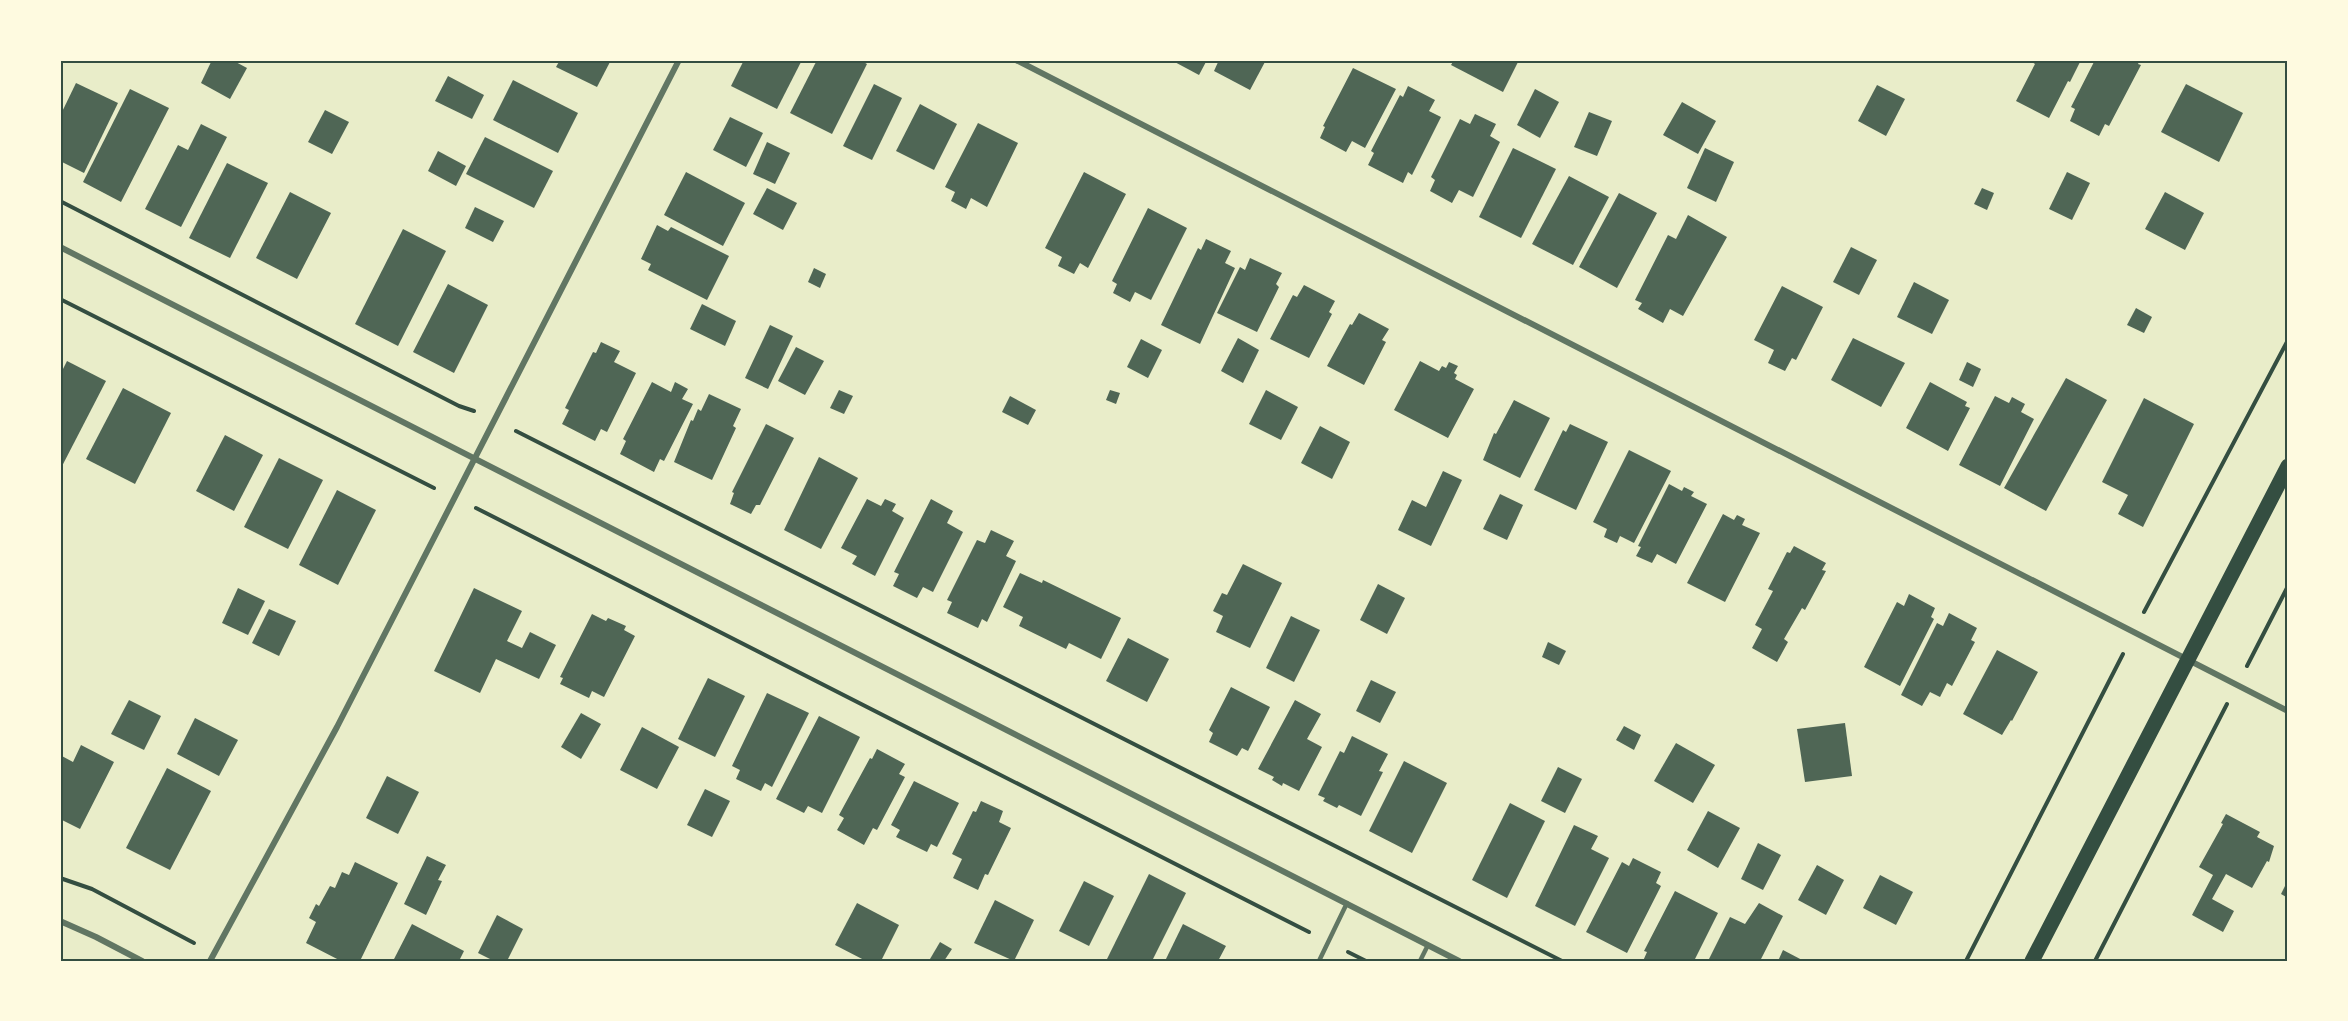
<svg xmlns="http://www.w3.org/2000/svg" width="2348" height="1021" viewBox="0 0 2348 1021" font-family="Commissioner,sans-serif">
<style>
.building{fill:#4f6655}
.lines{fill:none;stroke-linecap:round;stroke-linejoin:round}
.path{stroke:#344e41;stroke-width:4}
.service{stroke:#617663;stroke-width:4.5}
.minor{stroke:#617663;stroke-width:6}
.primary{stroke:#344e41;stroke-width:15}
.neatline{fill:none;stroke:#344e41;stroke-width:2}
</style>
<rect width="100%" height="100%" fill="#e9edc9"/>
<g class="building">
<polygon points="212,60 232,60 247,68 230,99 201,83"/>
<polygon points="560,60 611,60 597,87 556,67"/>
<polygon points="744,60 802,60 777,109 731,86"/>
<polygon points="817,60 860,60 867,64 832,134 790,113"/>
<polygon points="1171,60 1207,60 1199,75"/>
<polygon points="1219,60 1266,60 1250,90 1214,71"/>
<polygon points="1454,60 1519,60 1503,92 1451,65"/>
<polygon points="2033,60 2081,60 2070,82 2068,81 2049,118 2016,101 2035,64 2032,62"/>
<polygon points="2095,60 2140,60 2138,64 2141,65 2109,126 2105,124 2099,136 2070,121 2075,109 2071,107"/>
<polygon points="1353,68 1396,89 1365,148 1352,141 1346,152 1320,138 1325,127 1323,126"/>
<polygon points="448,76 484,95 472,119 435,101"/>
<polygon points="513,80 578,113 558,153 493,120"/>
<polygon points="76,83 118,103 84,173 60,161 60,116"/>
<polygon points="874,84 902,98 872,160 843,146"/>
<polygon points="2186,84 2243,113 2219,162 2161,132"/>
<polygon points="1877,85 1905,99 1886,136 1858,121"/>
<polygon points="1408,86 1435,100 1429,111 1441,117 1412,175 1408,172 1403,183 1368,165 1374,153 1371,151 1400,95 1403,97"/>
<polygon points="130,89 169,108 121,202 83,182"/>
<polygon points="1535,89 1559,102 1540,138 1517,125"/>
<polygon points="1682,102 1716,121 1698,154 1663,135"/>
<polygon points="920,104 957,124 934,170 896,151"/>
<polygon points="325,110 349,122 332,154 308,142"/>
<polygon points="1589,112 1612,121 1597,156 1574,147"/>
<polygon points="1475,114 1496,124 1490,136 1500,142 1473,197 1459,190 1452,203 1430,191 1435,180 1431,177 1460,119 1470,124"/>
<polygon points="730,117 763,133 746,167 713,150"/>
<polygon points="978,123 1018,143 987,207 971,198 966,209 951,201 955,192 945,187"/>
<polygon points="201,124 227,137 181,227 145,209 178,145 188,150"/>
<polygon points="485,137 553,171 534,208 466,174"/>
<polygon points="767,142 790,153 775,184 753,174"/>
<polygon points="1513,148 1556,169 1521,238 1479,217"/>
<polygon points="1705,148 1734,162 1716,202 1687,188"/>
<polygon points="438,151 466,166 456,186 428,171"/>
<polygon points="227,163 268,183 230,258 189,238"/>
<polygon points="686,172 745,203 723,246 664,215"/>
<polygon points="1084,172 1126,194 1088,268 1080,263 1074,274 1058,266 1062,257 1045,248"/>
<polygon points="2067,172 2090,183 2072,220 2049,209"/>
<polygon points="1569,176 1609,197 1573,265 1532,244"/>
<polygon points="767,188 797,203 783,230 753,214"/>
<polygon points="1982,188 1994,193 1987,210 1974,204"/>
<polygon points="290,192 331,213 297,279 256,258"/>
<polygon points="2165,192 2204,213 2185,250 2145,229"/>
<polygon points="1619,193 1657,213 1617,288 1579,267"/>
<polygon points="475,207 504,221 493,242 465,228"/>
<polygon points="1148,208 1187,228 1151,300 1135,292 1130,302 1113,293 1117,284 1112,281"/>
<polygon points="1688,215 1727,237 1683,316 1670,309 1663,323 1638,309 1642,303 1635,300 1668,235 1676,239"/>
<polygon points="657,225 668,231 671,227 729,256 707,300 648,270 651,264 641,259"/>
<polygon points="403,229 446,251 398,346 355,324"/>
<polygon points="1206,239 1231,251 1225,263 1235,268 1200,344 1161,325 1198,248 1201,250"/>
<polygon points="1851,247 1877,260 1859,295 1833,282"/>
<polygon points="1250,258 1282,273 1276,284 1279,287 1257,332 1217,313 1240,267 1245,270"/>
<polygon points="814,268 826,274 820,288 808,282"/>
<polygon points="1914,282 1949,300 1932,334 1897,317"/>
<polygon points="448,284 488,305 454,373 413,352"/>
<polygon points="1304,285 1335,301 1329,312 1332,314 1309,358 1270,339 1293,295 1297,297"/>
<polygon points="1782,286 1823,307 1796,360 1792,358 1785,371 1768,363 1774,350 1754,340"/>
<polygon points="702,304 736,321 725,346 690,329"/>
<polygon points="2136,308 2152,317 2144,333 2127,325"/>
<polygon points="1359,313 1389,329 1382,340 1386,342 1364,385 1327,366 1350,324 1352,325"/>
<polygon points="770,325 793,336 768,389 745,378"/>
<polygon points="1238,338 1259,350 1243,383 1221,371"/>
<polygon points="1853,338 1905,363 1881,407 1831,380"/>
<polygon points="1141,339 1162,350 1148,378 1127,367"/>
<polygon points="601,342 620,351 614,362 636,373 607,432 601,429 595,441 562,424 569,410 565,408 593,352 596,353"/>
<polygon points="796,347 824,361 805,395 778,381"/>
<polygon points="67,361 106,381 60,470 60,375"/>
<polygon points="1420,361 1439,371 1442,366 1446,368 1449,362 1458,366 1454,373 1457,375 1455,379 1474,389 1448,438 1394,410"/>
<polygon points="1967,362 1981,369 1973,387 1959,380"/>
<polygon points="2066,378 2107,400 2046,511 2004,488"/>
<polygon points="652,382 671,392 675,382 688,389 682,399 693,404 664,461 660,459 654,472 620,454 626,441 623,439"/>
<polygon points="1930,382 1967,402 1965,406 1970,408 1948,451 1906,428"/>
<polygon points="123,388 171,413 135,484 86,459"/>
<polygon points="839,390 853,396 844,414 830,408"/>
<polygon points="1110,390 1120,393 1116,404 1106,400"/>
<polygon points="1266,390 1298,407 1281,440 1249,424"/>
<polygon points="709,394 741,409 733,426 736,428 712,480 674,462 691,420 693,421 698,409 701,411"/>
<polygon points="1010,396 1036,410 1028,425 1002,412"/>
<polygon points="1995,396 2009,403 2012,397 2025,404 2021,412 2034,419 2000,486 1959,465"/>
<polygon points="2144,398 2194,424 2143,527 2118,514 2128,495 2102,482"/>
<polygon points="1514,400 1550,418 1520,478 1483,460 1494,433 1496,434"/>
<polygon points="766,424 794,438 760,505 756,505 751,514 730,504 734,493 732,492"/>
<polygon points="1570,424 1608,442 1576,510 1534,490 1563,430 1566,432"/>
<polygon points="1320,426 1350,442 1332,479 1301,463"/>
<polygon points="225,435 263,455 234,511 196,491"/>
<polygon points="1629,450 1671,471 1634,543 1620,536 1617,543 1604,537 1607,529 1593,522"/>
<polygon points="819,457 858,478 821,549 784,530"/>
<polygon points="279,458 323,480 288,549 244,527"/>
<polygon points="1443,471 1462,480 1431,546 1398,530 1412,500 1426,507"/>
<polygon points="1669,484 1682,491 1684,487 1694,492 1691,496 1707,504 1676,564 1657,554 1652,563 1636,556 1641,547 1638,546"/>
<polygon points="337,490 376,510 338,585 299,565"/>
<polygon points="1500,494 1523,505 1507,540 1483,529"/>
<polygon points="867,499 881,506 885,499 896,504 892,511 904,518 875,576 852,564 857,556 841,548"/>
<polygon points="931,499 953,511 947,523 963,532 933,592 923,587 917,598 893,586 899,574 894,572"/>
<polygon points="1723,514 1734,520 1737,515 1745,519 1742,525 1760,533 1725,602 1687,583"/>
<polygon points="991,530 1014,541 1006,556 1016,561 987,622 982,619 978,628 947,613 952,602 947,600 977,540 985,543"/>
<polygon points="1794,546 1826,563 1822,570 1826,571 1805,610 1802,608 1784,639 1788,642 1777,662 1752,648 1762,629 1755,625 1773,591 1768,589 1787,552 1790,553"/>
<polygon points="1243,564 1282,583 1250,648 1216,632 1223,616 1213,611 1222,593 1227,595"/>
<polygon points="1020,573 1042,583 1043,580 1121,618 1101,659 1069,643 1066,649 1019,626 1023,617 1003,607"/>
<polygon points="1378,584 1405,598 1387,634 1360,620"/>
<polygon points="238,588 265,601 248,635 222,623"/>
<polygon points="474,588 522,611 507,641 522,648 530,632 556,645 539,679 496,659 480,693 434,671"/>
<polygon points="1909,594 1935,608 1931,617 1934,619 1900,686 1864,667 1897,602 1904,606"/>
<polygon points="269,609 296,621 279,656 252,643"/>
<polygon points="1949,613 1977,628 1971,640 1975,642 1952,686 1947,683 1940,697 1930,692 1922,706 1901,695 1937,623 1943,626"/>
<polygon points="592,614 606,621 608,618 626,626 624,630 635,636 604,697 592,691 589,698 560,684 563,678 560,677"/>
<polygon points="1291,616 1320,630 1294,682 1266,668"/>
<polygon points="1128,638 1169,659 1147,702 1106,681"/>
<polygon points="1548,642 1566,651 1559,665 1542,657"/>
<polygon points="1997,650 2038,672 2012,721 2011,720 2002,735 1963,714"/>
<polygon points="708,678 745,696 715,757 678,739"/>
<polygon points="1371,680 1396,692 1380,723 1356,711"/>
<polygon points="1231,687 1270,707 1248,751 1242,748 1237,756 1209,742 1213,733 1209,730"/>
<polygon points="767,693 809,713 772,787 765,783 761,791 736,779 740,770 732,766"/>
<polygon points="129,700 161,716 144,750 111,734"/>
<polygon points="1295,700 1321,714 1307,739 1322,747 1299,791 1283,783 1282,786 1272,780 1274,777 1258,769"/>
<polygon points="581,713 601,724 581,759 561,747"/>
<polygon points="819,716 860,737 822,813 808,806 804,813 776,799"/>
<polygon points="195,718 238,740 219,776 177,754"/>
<polygon points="1845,723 1852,776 1805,782 1797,729"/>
<polygon points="1624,726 1641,735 1634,750 1616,740"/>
<polygon points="642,727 679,747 657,789 620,770"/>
<polygon points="1352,736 1388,754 1379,771 1383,772 1361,816 1339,805 1337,808 1323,801 1325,798 1318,795 1340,751 1344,753"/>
<polygon points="1676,743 1715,765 1693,803 1654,781"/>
<polygon points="81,745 114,762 80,829 60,819 60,755 73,762"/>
<polygon points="877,749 905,764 899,774 905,777 877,830 873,828 864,845 837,830 844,818 839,815 870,758 872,759"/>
<polygon points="1404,761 1447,783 1412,853 1369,831"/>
<polygon points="1558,767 1582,779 1565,813 1541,801"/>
<polygon points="167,768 211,791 170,870 126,848"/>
<polygon points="387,776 419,792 398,834 366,818"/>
<polygon points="914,781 959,803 937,847 931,844 927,852 896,837 900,830 891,825"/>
<polygon points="705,789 730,801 712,837 687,825"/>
<polygon points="981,801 1003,811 999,822 1011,828 988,875 985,874 978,890 953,878 962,859 952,854 973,811 976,812"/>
<polygon points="1510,803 1545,821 1507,898 1472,880"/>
<polygon points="1708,811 1740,828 1718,868 1687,850"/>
<polygon points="2226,814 2260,832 2257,837 2274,846 2269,862 2267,861 2252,888 2226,874 2212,899 2234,911 2223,932 2192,915 2213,875 2199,867 2223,824 2221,823"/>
<polygon points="1574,825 1598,836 1591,849 1609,858 1575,926 1535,906"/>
<polygon points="1758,843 1781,855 1763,890 1741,879"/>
<polygon points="427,856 446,865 438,880 442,881 426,915 404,904"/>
<polygon points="1633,858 1661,872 1656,883 1661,886 1627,953 1586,932 1622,862 1629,866"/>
<polygon points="355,862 398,883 360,961 341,961 306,943 316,922 309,918 316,904 319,906 330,886 335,888 342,872 349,875"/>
<polygon points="1817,865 1844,880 1826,915 1798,900"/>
<polygon points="1149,874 1186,893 1152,961 1110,961 1107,959"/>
<polygon points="1880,875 1913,892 1896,925 1863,908"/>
<polygon points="2288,880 2288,898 2281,894"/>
<polygon points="1084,881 1114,896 1089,946 1059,931"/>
<polygon points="1675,891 1718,913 1694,961 1643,961 1647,952 1644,951"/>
<polygon points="995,900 1034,920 1014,961 974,943"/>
<polygon points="857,903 899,925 881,961 866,961 835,945"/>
<polygon points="1759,903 1783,916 1760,961 1708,961 1730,917 1745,924"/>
<polygon points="497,915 523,929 507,961 494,961 478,953"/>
<polygon points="412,924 464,951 459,961 393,961"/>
<polygon points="1183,924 1226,946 1218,961 1165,961"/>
<polygon points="940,942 952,949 944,961 933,961 930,959"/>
<polygon points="1783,950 1804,961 1778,961"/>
</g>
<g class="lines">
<g class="path">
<polyline points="60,201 459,406 474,411"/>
<polyline points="60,299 434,488"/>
<polyline points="516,431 1562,961"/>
<polyline points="476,508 1309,932"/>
<polyline points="2144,612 2288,340"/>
<polyline points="2247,666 2288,586"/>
<polyline points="60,878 92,889 194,943"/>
<polyline points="1348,952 1366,961"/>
<polyline points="1966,961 2123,654"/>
<polyline points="2095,961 2227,704"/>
</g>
<g class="service">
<polyline points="1319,961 1347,903"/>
<polyline points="1420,961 1428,945"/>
</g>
<g class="minor">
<polyline points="1016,60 2288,711"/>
<polyline points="60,247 1459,961"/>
<polyline points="60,921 96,937 142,961"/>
<polyline points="210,961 337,727 679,60"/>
</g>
<polyline class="primary" points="2032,961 2288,466"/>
</g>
<rect width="2348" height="1021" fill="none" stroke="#fefae0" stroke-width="123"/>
<rect x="62" y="62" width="2224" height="898" class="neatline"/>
</svg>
